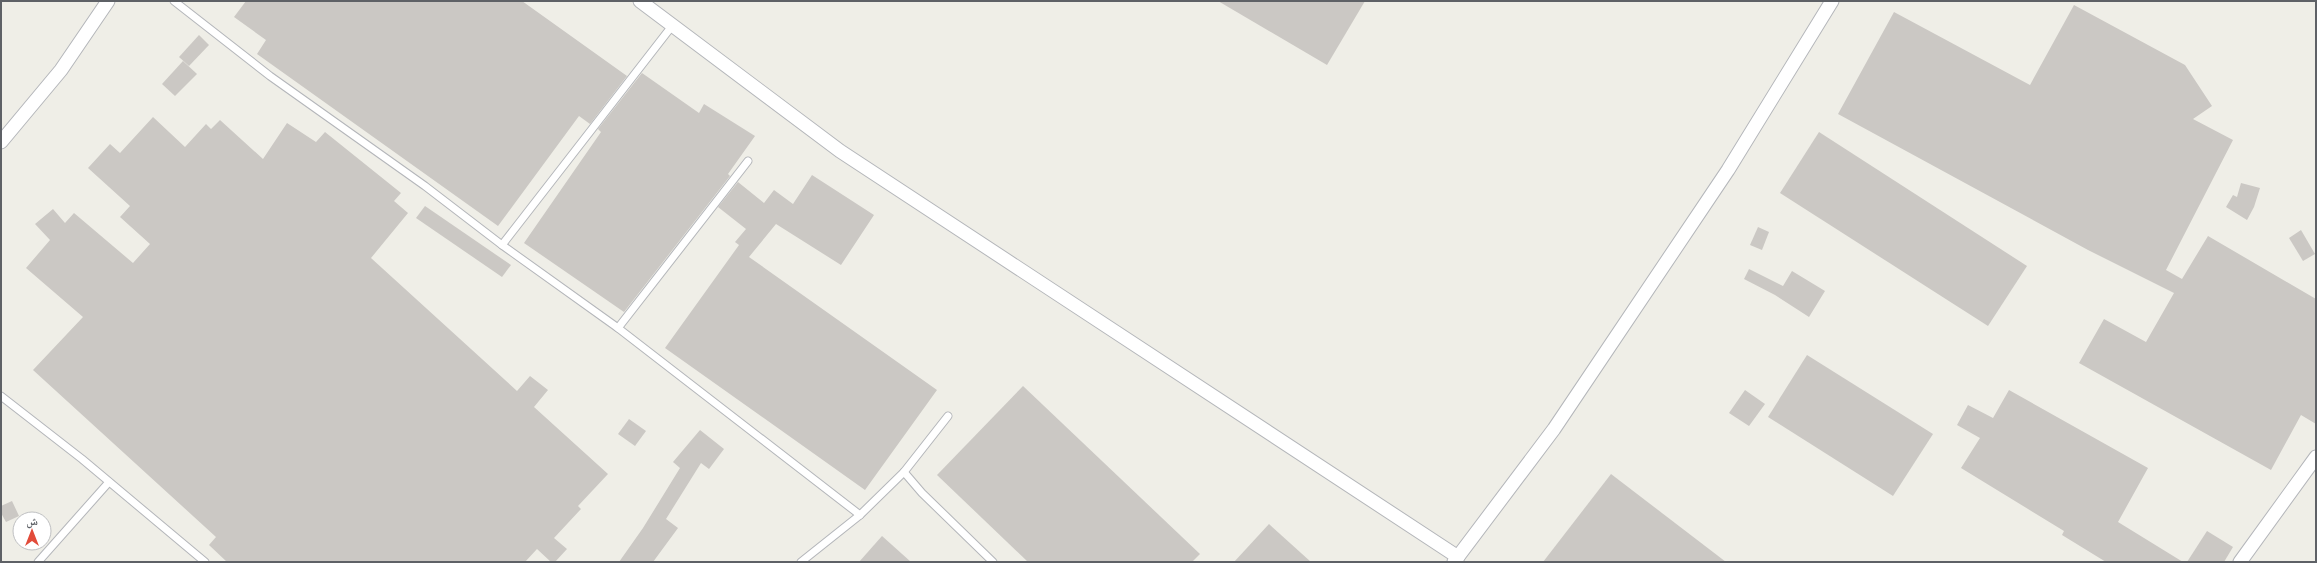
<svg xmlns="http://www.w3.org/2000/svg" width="2317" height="563" viewBox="0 0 2317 563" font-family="'Varela Round','Noto Naskh Arabic',sans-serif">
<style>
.building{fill:#cbc8c4}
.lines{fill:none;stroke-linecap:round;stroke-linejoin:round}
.lane-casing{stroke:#b4b6ba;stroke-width:9}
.street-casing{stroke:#b4b6ba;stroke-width:15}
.lane{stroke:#fff;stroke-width:7}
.street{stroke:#fff;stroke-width:13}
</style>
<rect width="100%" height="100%" fill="#efeee7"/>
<g class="building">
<polygon points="246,1 522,1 627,76 590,124 579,116 498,226 257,54 266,40 234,17"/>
<polygon points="1218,1 1365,1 1327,65"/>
<polygon points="2074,5 2185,65 2212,106 2193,119 2233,140 2166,270 2182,279 2208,236 2316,299 2316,424 2301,415 2271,470 2079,363 2104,319 2146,342 2174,293 2088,250 1838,114 1894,12 2030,85"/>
<polygon points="199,35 209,45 189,66 179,57"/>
<polygon points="183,61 197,74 175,96 162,84"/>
<polygon points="642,73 699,113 704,104 755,136 728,174 730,176 624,312 524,243 601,132 598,129"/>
<polygon points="153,117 185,147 206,124 211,129 220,120 263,159 287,123 316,142 325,132 401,193 394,201 408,213 371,258 517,391 530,376 548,390 534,407 608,474 578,506 581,509 554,538 567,549 555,562 551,562 537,549 525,562 227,562 209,545 216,537 33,370 83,317 26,268 50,240 35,224 53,209 65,223 74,213 133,263 150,244 120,217 130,206 88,168 110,144 120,153"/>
<polygon points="1819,132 2027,266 1988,326 1780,193"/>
<polygon points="812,175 874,215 841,265 776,224 749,257 937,390 865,490 665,348 739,245 735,242 746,229 718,207 738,182 764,203 774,190 793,204"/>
<polygon points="2241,183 2260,188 2254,207 2247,220 2226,207 2233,195 2237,197"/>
<polygon points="425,206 511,265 502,277 416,218"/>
<polygon points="1758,227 1769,232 1762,250 1750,245"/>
<polygon points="2301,230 2315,254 2303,261 2289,238"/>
<polygon points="1749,269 1783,286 1792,271 1825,291 1809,317 1775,295 1744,279"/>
<polygon points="1807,355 1933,434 1893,496 1768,417"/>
<polygon points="1023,386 1200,554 1192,562 1028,562 937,475"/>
<polygon points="1745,390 1765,404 1749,426 1729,413"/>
<polygon points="2009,390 2148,468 2118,522 2183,562 2106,562 2062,535 2064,531 1961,468 1980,438 1957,425 1968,405 1993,418"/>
<polygon points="629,419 646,431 635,446 618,434"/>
<polygon points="700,430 724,449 709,469 701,463 666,519 678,528 653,562 619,562 643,528 680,468 673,462"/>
<polygon points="1611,474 1726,562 1543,562"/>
<polygon points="12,501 19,516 6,522 1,513 1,506"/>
<polygon points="1269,524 1311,562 1234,562"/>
<polygon points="2207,531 2233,547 2224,562 2187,562"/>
<polygon points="882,536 911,562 859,562"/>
</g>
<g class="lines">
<defs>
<g id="lane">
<polyline points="174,1 270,76 425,186 502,245 618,328 860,515"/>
<polyline points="502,245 672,26"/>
<polyline points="618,328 748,161"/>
<polyline points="1,396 82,459 205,562"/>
<polyline points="904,472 922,493 993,562"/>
<polyline points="38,562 109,482"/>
<polyline points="801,562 860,515 904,472 948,416"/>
</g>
<g id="street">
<polyline points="640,1 840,151 1458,557"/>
<polyline points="1,142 61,70 108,1"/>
<polyline points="1454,562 1554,429 1728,170 1832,1"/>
<polyline points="2240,562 2316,457"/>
</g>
</defs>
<use href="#lane" class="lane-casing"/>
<use href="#street" class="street-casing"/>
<use href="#lane" class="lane"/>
<use href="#street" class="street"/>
</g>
<rect width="2317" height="563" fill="none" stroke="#5e6166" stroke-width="4"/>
<g transform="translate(32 531)"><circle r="19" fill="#ffffff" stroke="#bfc0c2"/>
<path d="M0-3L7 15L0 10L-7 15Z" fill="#e24b3a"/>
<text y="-6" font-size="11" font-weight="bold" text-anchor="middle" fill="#5e6166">ش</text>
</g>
</svg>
